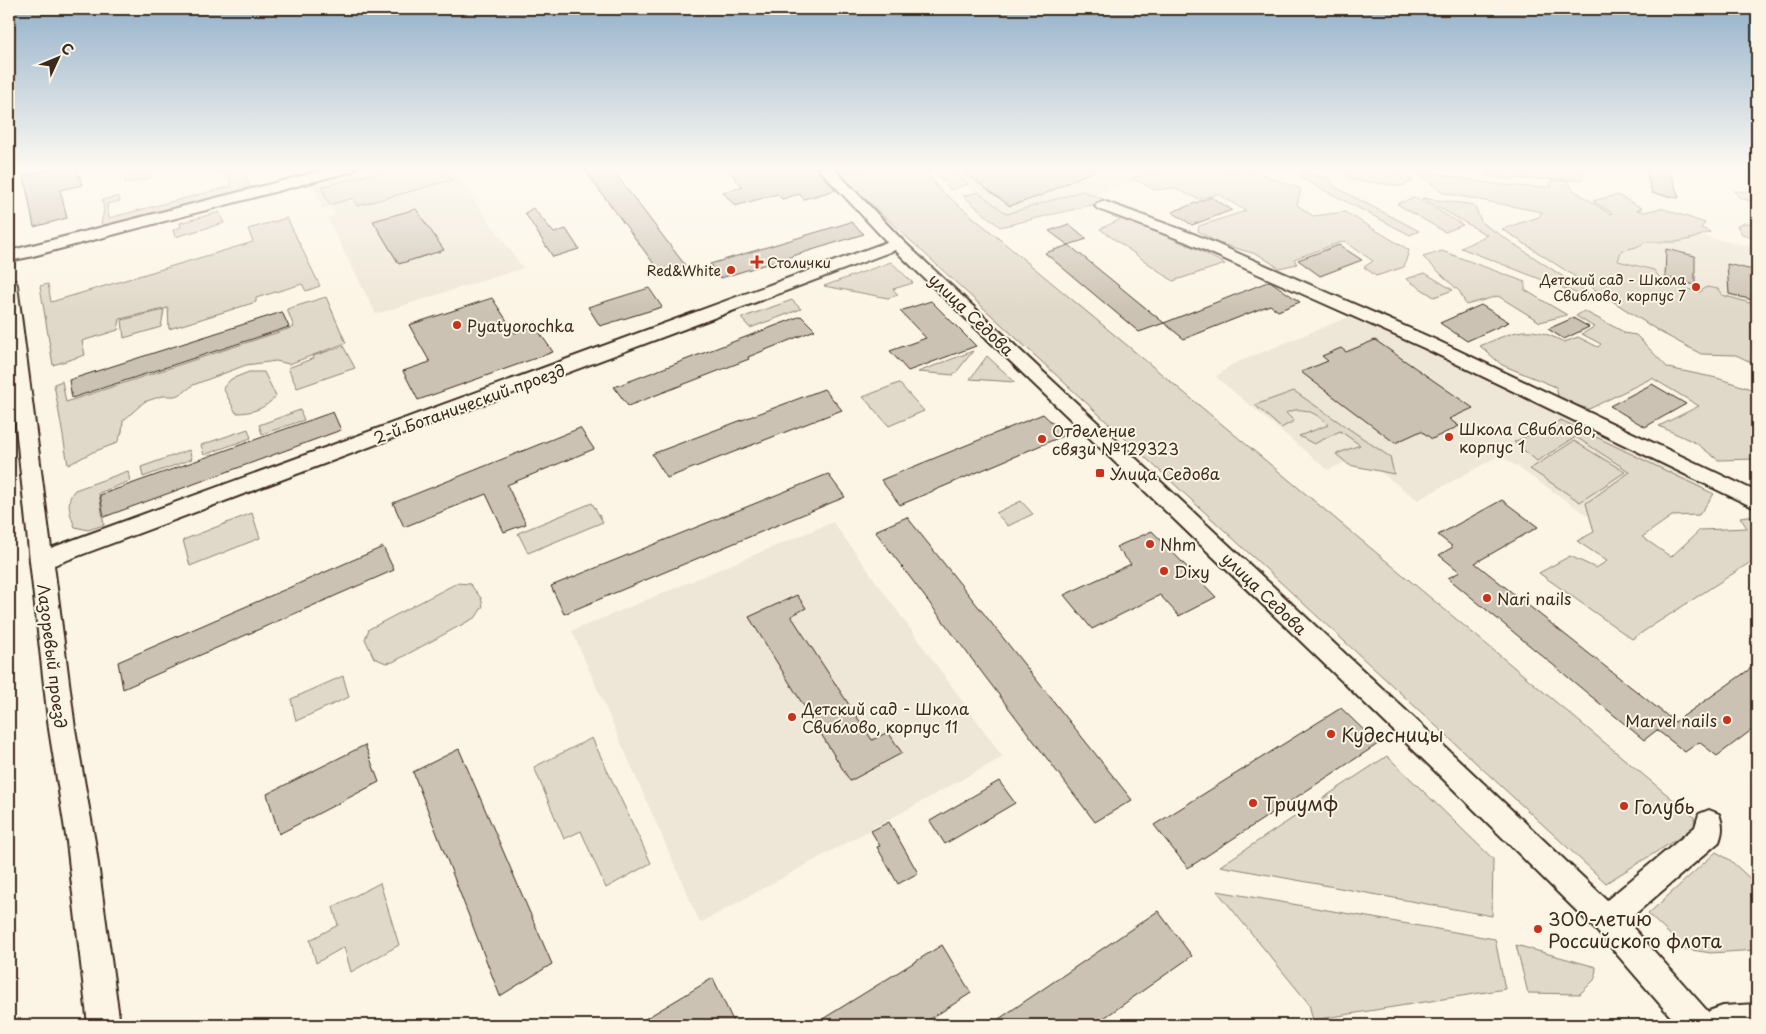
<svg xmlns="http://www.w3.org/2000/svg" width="1766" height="1034" viewBox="0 0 1766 1034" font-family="'Playpen Sans',sans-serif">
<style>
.built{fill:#eee6d6}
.green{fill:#e0d8c8;stroke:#8e8173}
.building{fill:#ccc2b3;stroke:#3b2a1e}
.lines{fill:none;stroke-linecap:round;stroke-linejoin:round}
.minor-casing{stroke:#3b2a1e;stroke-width:4}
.major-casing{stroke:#3b2a1e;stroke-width:4}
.minor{fill:#fcf5e5;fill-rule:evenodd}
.major{fill:#fcf5e5;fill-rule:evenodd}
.poi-dot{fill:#c8321e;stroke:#fcf5e5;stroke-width:2}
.labels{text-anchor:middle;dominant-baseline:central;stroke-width:4;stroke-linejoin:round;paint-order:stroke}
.far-poi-label{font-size:14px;fill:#3b2a1e;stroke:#fcf5e5;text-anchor:end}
.street-label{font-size:16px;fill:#3b2a1e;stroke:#fcf5e5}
.poi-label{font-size:16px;fill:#3b2a1e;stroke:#fcf5e5;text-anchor:start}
.near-poi-label{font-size:19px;fill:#3b2a1e;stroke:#fcf5e5;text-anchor:start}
</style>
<rect width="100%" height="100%" fill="#fcf5e5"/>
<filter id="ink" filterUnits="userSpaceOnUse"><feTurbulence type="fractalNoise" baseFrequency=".02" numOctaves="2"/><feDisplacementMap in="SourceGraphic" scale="10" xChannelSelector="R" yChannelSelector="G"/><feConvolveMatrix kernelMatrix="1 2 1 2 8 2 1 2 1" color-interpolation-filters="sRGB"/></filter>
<g filter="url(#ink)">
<g class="built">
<polygon points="375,168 451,168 523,268 376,314 327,218 335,215 331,207 323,209 312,184"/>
<polygon points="950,168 1177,168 1010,221 947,170"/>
<polygon points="1432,168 1581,168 1576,178 1495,181"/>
<polygon points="1653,225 1757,248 1757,339 1613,273 1600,232"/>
<polygon points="1356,314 1576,419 1704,486 1622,539 1500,455 1418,500 1359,456 1328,470 1216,377 1231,365"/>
<polygon points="833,522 1003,757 700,923 572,631"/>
</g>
<g class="green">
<polygon points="235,168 241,168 251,188 118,223 103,225 101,224 104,210 102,200 119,196 120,201 107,204 109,218 232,186 227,174 219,175 218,172"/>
<polygon points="392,168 444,168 452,180 357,206 353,198 330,205 321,187"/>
<polygon points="832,168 924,168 938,188 1694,817 1695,828 1606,883"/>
<polygon points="933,168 950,168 968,184 951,190"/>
<polygon points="1165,168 1246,168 1301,189 1297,205 1313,216 1345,212 1409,250 1404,267 1376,276 1364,267 1373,261 1344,241 1294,259 1297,264 1279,268 1259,255 1218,243 1198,231 1199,226 1246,211 1218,194 1199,199 1173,188 1155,190 1132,178"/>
<polygon points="1333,168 1395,168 1413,181 1402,186 1353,180"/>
<path d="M 1410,168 L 1423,168 L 1430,172 C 1472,181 1508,188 1552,187 L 1549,182 L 1568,180 L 1572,189 L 1610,214 L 1612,213 L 1593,201 L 1617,195 L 1642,208 L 1637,210 L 1645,212 L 1661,208 L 1705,223 L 1701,228 L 1710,232 L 1691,239 L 1676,242 L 1647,242 L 1636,247 L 1621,251 L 1618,261 L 1654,270 C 1664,286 1682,287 1700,292 L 1707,287 L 1718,289 L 1722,295 L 1757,305 L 1757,365 L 1736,355 L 1701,354 L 1660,332 L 1502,229 L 1539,217 L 1542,212 L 1444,193 Z"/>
<polygon points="1500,168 1586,168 1582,179 1573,180 1499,178 1486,175"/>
<polygon points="151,170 153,177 126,184 124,176"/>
<polygon points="1301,173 1328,177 1333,186 1419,231 1410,235 1299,177"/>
<polygon points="1754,187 1757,188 1757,212 1754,211 1754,202 1740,198 1734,191 1748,192"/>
<polygon points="1082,191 1103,199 1100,203 1000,227 963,196 978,192 1007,214"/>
<polygon points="1415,197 1463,225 1445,232 1397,204"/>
<polygon points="1422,198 1474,205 1482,223 1591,295 1591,299 1461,248 1487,235"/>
<polygon points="219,212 224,223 175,237 173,230 181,227 180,223"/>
<polygon points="287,218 320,286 306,291 302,284 256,298 256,302 169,329 168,308 120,319 118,330 82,341 85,355 53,365 40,286 48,284 51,302 253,242 248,229"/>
<polygon points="1123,218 1195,248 1225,264 1173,281 1100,229"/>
<polygon points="1744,223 1757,224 1757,240 1742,234 1737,226"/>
<polygon points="1442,251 1525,282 1525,290 1567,315 1540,322 1498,296 1466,305 1460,292 1423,257"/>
<polygon points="891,262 913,283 893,289 898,295 888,298 824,286"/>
<polygon points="1425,273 1453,290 1434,297 1406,279"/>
<polygon points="326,297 346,343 289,364 276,361 246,365 193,385 183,393 175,396 162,396 144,402 123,421 122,432 117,443 93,452 68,465 54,384 62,381 66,402 294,327 287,309"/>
<polygon points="792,300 801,309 750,328 741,318"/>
<polygon points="164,310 161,327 124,338 122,320"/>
<path d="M 1584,311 L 1624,332 L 1623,333 L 1636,335 L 1668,368 L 1717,378 L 1757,391 L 1757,459 L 1718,460 L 1696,443 L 1659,426 L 1699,406 L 1652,378 L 1589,409 L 1559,400 L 1556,387 L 1502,365 L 1480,346 C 1516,331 1527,323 1564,342 L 1578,337 L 1598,347 L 1601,344 L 1582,334 L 1594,327 L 1576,316 Z"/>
<polygon points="343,346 355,368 297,388 288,368 314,358 313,356"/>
<polygon points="973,351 954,375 918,372"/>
<polygon points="987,356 1015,382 970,379"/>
<path d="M 249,372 L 264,372 L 276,396 C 265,409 252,413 236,413 L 223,388 L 231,379 Z"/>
<polygon points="899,383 924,411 889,426 863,397"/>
<path d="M 1294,391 L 1390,457 L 1394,474 L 1349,465 L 1336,454 L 1360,445 L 1340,431 L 1314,444 L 1299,436 L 1328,425 C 1317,413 1302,405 1286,413 L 1294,421 L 1281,428 L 1255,405 Z"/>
<polygon points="300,410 304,420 262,434 259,425"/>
<polygon points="1561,420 1714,494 1699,515 1672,516 1642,537 1671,557 1700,530 1747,528 1740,517 1757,515 1757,558 1632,639 1539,573 1570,556 1596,568 1607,561 1577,541 1594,532 1586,503 1630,472 1576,437 1537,461 1514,442"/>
<polygon points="248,429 251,438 204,455 201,445"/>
<polygon points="1574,441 1625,472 1580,502 1530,469"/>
<polygon points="189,450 192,459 143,477 141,467"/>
<path d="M 128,471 L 130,481 L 99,493 L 104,525 L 88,530 L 75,527 C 70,515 65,500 75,490 Z"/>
<polygon points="1021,501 1033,514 1008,526 996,513"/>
<polygon points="592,503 603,522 528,553 518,533"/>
<polygon points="252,513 260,538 190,566 183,540"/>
<polygon points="457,583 470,584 481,598 483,606 476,617 393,662 386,663 374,658 365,639 369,629"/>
<polygon points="343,676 349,697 296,721 291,699"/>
<polygon points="592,738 651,863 606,888 581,831 564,839 534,767"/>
<polygon points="1387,756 1493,859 1492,916 1220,866"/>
<polygon points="1716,852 1730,860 1757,885 1757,950 1711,953 1685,949 1648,914"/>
<polygon points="380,883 399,945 351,972 344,947 316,963 310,940 338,925 333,907"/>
<polygon points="1217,891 1495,939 1505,989 1313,1020 1309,1004"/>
<polygon points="1516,945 1596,967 1595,979 1580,994 1528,993"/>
</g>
<g class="building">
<polygon points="57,168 77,168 82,185 60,190 67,218 34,227 24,176"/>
<polygon points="583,168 611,168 685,265 660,272"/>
<polygon points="726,168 815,168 836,190 804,199 799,194 782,199 777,194 735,206 723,192 743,187"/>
<polygon points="958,168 1099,168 1040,196 1010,206"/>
<polygon points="1645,168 1669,168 1679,198 1652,193"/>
<polygon points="1211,197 1232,210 1192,225 1172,212"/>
<polygon points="533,208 554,233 566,229 579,249 553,257 525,213"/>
<polygon points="416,209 444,250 399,264 373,221"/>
<polygon points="851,222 864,234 721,278 710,264"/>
<polygon points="1069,224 1087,239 1068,245 1049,231"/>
<polygon points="1069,245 1164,323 1270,281 1300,302 1278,311 1270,305 1184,339 1164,323 1139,332 1045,253"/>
<polygon points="1339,245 1362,260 1320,276 1298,260"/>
<polygon points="1666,249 1695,256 1695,285 1665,277"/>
<polygon points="1727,264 1757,271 1757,301 1729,294"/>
<polygon points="649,288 662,307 600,326 588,307"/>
<polygon points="492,298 515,333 535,326 553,352 418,400 403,371 430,362 409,325"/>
<polygon points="931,301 976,346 908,371 890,351 926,338 900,311"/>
<polygon points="1481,305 1509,322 1467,341 1440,323"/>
<polygon points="282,312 289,327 72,398 69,380"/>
<polygon points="801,316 815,330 748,357 749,359 628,406 614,387"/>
<polygon points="1573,318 1589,327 1564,339 1548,329"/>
<polygon points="1375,340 1473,408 1449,419 1459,426 1432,439 1421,431 1395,443 1301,372 1328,361 1322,356 1341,348 1346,352"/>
<polygon points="1652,384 1686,404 1645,427 1610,406"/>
<polygon points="824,389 842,410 667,478 652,454"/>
<polygon points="333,412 341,430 104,517 100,495"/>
<polygon points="1043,414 1065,435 900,505 881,480"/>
<polygon points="580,428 594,449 507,485 526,524 504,532 486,494 404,527 393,503"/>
<polygon points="828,474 845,497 564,614 551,586"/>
<polygon points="1502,500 1538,527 1475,563 1675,722 1757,664 1757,726 1717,756 1699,742 1685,752 1657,730 1644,740 1448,578 1460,572 1439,555 1453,547 1438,535"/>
<polygon points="907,517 1132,800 1095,822 875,531"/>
<polygon points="1152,531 1216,597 1179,616 1160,595 1092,629 1064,595 1131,564 1116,547"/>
<polygon points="383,547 394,570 123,689 118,662"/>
<polygon points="797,595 806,608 791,616 872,740 888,732 902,753 850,781 749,617"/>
<polygon points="1341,708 1378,744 1188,868 1154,825"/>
<polygon points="365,745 379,782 279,834 267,794"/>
<polygon points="459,749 552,964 500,996 413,772"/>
<polygon points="999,781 1015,803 945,844 930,821"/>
<polygon points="889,822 918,873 898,884 877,847 880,846 871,831"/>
<polygon points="1158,911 1192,956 1094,1025 990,1025"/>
<polygon points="942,945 971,993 921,1025 813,1025"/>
<polygon points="713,978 735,1025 635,1025 680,998"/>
</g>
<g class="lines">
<defs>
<g id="minor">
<polygon points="333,168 355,168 353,171 29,257 9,261 9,251"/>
<path d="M 818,168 L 833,168 L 903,241 L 1446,748 L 1607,900 L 1695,827 L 1699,814 L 1709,810 L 1719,814 C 1723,825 1723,831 1719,842 L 1627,921 L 1710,1014 L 1715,1025 L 1678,1025 L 1596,930 L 1428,764 L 895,250 L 54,565 L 75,729 L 95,842 L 120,1025 L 88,1025 L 67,842 L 49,729 L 30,561 L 9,359 L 9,280 L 15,281 L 17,285 L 51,548 L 887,242 Z"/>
<polygon points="1103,201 1196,235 1436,340 1757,492 1757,509 1424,348 1184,241 1098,209 1095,206 1098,203"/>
</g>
<polygon id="major" points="1757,1004 1757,1025 1704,1025 1709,1011 1723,1006"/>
</defs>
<use href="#minor" class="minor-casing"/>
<use href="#major" class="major-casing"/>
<use href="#minor" class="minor"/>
<use href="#major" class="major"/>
</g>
</g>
<linearGradient id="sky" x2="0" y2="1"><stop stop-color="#94b1ca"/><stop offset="0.54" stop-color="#fefaf3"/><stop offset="1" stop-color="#fefaf3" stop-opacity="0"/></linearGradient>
<rect width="1766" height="312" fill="url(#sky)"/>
<g class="poi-dot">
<path d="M754.5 254.5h5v5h5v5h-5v5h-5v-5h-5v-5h5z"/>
<circle cx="731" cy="270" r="5"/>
<circle cx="1696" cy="287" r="5"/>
<circle cx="457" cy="325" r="5"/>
<circle cx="1449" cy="437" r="5"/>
<circle cx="1042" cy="439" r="5"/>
<rect x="1095" y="468" width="10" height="10" rx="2.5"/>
<circle cx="1150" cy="544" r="5"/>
<circle cx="1164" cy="571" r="5"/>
<circle cx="1487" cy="598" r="5"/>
<circle cx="792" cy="717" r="5"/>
<circle cx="1727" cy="720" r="5"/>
<circle cx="1331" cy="734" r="5"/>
<circle cx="1253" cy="803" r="5"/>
<circle cx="1624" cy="806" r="5"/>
<circle cx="1538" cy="929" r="5"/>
</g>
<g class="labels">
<g class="far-poi-label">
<text x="767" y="262" text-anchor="start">Столички</text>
<text x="721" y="270">Red&amp;White</text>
<text x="1686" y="279">Детский сад - Школа<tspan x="1686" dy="16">Свиблово, корпус 7</tspan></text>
</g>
<g class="street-label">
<text transform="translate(972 314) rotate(44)">улица Седова</text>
<text transform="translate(469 403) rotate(-20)">2-й Ботанический проезд</text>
<text transform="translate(1265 593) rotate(44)">улица Седова</text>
<text transform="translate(53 656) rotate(83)">Лазоревый проезд</text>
</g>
<g class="poi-label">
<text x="467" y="325">Pyatyorochka</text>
<text x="1459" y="428">Школа Свиблово,<tspan x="1459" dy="18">корпус 1</tspan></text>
<text x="1052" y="430">Отделение<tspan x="1052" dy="18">связи №129323</tspan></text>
<text x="1110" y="473">Улица Седова</text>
<text x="1160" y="544">Nhm</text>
<text x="1174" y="571">Dixy</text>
<text x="1497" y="598">Nari nails</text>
<text x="802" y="708">Детский сад - Школа<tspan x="802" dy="18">Свиблово, корпус 11</tspan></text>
<text x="1717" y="720" text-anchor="end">Marvel nails</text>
</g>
<g class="near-poi-label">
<text x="1341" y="734">Кудесницы</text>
<text x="1263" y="803">Триумф</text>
<text x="1634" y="806">Голубь</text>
<text x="1548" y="918">300-летию<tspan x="1548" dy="22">Российского флота</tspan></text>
</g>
</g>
<rect width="1766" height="1034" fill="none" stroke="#fcf5e5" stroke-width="30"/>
<rect x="15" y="15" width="1736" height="1004" fill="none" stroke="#3b2a1e" stroke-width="2" filter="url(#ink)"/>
<g transform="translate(58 58) rotate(46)" stroke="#fcf5e5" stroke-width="4" paint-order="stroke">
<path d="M0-4L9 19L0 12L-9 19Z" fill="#3b2a1e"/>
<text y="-8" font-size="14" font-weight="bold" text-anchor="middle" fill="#3b2a1e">С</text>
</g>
</svg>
